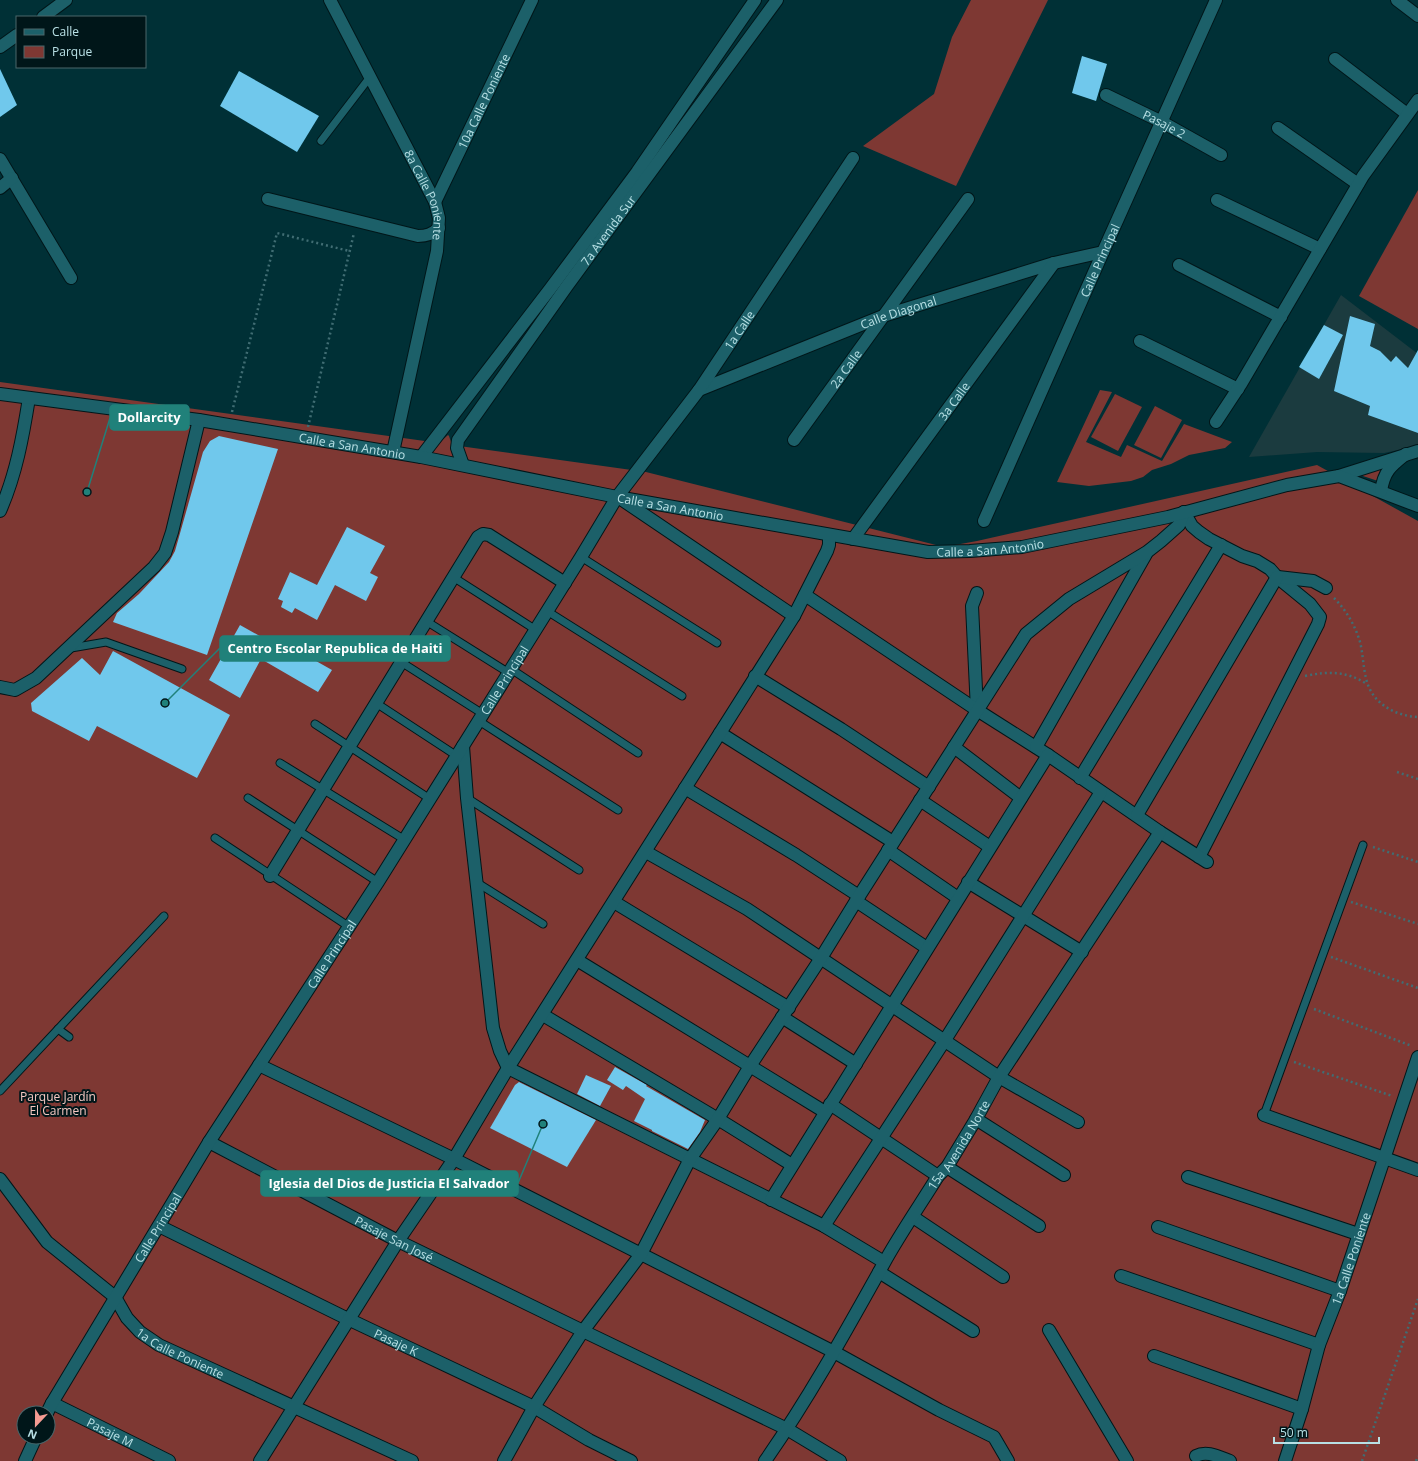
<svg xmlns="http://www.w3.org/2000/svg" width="1418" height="1461" viewBox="0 0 1418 1461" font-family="'Open Sans',sans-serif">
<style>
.built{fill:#1b3b3f}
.green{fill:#7e3833;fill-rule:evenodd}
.building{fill:#70c8ec}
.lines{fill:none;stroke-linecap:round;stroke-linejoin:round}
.lane-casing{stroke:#001619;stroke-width:9}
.street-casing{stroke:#001619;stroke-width:14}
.secondary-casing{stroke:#001619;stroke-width:14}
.path{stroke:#406d73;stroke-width:2.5;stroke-dasharray:2 3;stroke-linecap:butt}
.lane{stroke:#1c6069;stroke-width:7}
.street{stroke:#1c6069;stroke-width:12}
.secondary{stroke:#1c6069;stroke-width:12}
.labels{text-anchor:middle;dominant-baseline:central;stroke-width:4;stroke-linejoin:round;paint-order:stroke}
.street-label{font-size:12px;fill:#b8e0e5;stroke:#001619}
.park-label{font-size:12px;fill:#f3c7c1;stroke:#001619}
.leader{fill:none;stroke:#20817a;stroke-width:1.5}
.callout-dot{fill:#20817a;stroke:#001619;stroke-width:1.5}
.callout{fill:#20817a;stroke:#20817a;stroke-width:1.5}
.callout-label{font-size:13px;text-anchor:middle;font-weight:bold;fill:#fff}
</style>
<rect width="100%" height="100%" fill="#003036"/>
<polygon class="built" points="1341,295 1418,354 1418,446 1384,453 1317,452 1249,457"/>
<g class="green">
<polygon points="971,0 1048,0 956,186 863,146 934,94 952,37"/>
<polygon points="1418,190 1418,329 1359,296"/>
<path d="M 0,382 L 439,443 L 448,435 L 449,436 L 452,445 L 646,472 L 944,547 L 977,541 L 1317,465 L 1418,521 L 1418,1461 L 0,1461 ZM 24,1413 L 48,1413 L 48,1437 L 24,1437 Z"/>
<polygon points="1100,390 1112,392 1086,442 1121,457 1127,445 1162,461 1184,424 1232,442 1225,448 1189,455 1171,464 1152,470 1143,477 1131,481 1089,486 1057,482"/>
<polygon points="1115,394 1142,407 1118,451 1091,437"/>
<polygon points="1155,406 1182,420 1161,458 1134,445"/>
<polygon points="1384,466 1381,482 1354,473"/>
</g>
<g class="building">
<polygon points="1082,56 1107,64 1096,101 1072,93"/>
<polygon points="0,69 17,105 0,117"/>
<polygon points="239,71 319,116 297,152 220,106"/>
<polygon points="1350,316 1375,324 1370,346 1380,351 1391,362 1396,356 1408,368 1418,350 1418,433 1368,415 1370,406 1334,391"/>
<polygon points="1324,325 1343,335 1319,379 1299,367"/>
<polygon points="219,436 278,449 207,655 113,622 117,613 139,594 169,562 175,551 203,452 210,441"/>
<polygon points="347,527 385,546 370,573 378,577 366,601 335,585 317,620 295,608 292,613 281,607 283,601 278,599 290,572 317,585"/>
<polygon points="240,625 274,644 277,639 332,670 318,692 261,659 240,698 209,680"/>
<polygon points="113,651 230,715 197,778 97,726 89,741 32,711 31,703 82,658 100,675"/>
<polygon points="615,1067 647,1085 646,1086 705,1120 700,1132 688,1149 652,1131 652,1130 634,1121 645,1099 626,1086 623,1090 607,1080"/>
<polygon points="586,1075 611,1086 600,1106 577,1094"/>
<polygon points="519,1082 596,1120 567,1167 490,1128 515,1085"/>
</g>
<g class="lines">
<defs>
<g id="lane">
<polyline points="321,141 370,77"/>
<polyline points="581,557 717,643"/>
<polyline points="453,577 536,630"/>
<polyline points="547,611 682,696"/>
<polyline points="426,621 509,673"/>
<polyline points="71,648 106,642 182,669"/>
<polyline points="401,662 483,714"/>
<polyline points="511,669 638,753"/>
<polyline points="376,703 457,756"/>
<polyline points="479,721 618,810"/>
<polyline points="315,724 430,799"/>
<polyline points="280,763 405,840"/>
<polyline points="248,798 378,882"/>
<polyline points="467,798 579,870"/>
<polyline points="215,838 348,926"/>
<polyline points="476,882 543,924"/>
<polyline points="58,1029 69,1037"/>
<polyline points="0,1091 164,916"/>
<polyline points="1264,1115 1363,845"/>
</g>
<g id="street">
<path id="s1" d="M 330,0 L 435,202 L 439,218 L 437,251 L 393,452"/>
<polyline points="1397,0 1418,16"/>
<polyline points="43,17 66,0"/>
<polyline points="0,47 17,35"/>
<polyline points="1335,59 1407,114"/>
<path id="s2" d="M 1106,95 L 1162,122 L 1221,155"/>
<polyline points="1278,128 1358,184"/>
<polyline points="0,159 71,278"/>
<polyline points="0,188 12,178"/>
<path d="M 268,199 L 418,236 C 427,236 432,234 439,228"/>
<polyline points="1217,200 1320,249"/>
<path id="s3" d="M 435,202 L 532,0"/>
<polyline points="1179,265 1281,317"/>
<polyline points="1140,341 1238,389"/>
<path id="s4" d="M 699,390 L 883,316 L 1054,263 L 1103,252"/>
<polyline points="1216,422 1241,384 1363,176 1418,100"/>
<path id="s5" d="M 794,440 L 968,199"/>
<polyline points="421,457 550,289 637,172 755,0"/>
<path id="s6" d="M 463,465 L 457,448 L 458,440 L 567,286 L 777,0"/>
<polyline points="1339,476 1418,451"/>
<polyline points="618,497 794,616"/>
<path d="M 0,511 C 16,475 23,436 29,398"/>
<polyline points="1184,512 1192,526 1199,532 1209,539 1242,556 1257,561 1270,569 1277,577 1310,604 1320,617 1318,624 1199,857"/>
<path id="s7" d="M 984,521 L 1103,252 L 1216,0"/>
<path id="s8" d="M 853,539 L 1054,263"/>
<polyline points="1278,577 1313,581 1326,588"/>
<polyline points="977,593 972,606 977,710"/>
<polyline points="805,595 977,710 1048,755 1160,832 1207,862"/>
<polyline points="755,676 841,729 929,787"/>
<polyline points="0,687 15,690 36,678 154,567 165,553 172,532 199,420"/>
<polyline points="720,733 893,842"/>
<polyline points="463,746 467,798 493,1028 500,1051 508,1068 824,1226 884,1262"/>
<polyline points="954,747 1021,798"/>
<polyline points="1036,747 1146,554"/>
<polyline points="1080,778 1221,545"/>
<polyline points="685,788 796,855 859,896"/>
<polyline points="920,800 990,847"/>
<polyline points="1137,815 1277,577"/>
<polyline points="888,850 958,898"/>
<polyline points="646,852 747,909 999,1077 1078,1122"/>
<polyline points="270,876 478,537 483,534 489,535 565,583"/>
<polyline points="968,882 1082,952"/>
<polyline points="856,901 927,948"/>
<polyline points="614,902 789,1008"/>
<polyline points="577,960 825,1112"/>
<polyline points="543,1015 718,1119 792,1165"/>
<polyline points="782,1017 856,1064"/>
<polyline points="259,1065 454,1159 834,1352 939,1410 994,1437 1008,1461"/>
<polyline points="830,1104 938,1176"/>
<polyline points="1264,1115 1418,1170"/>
<polyline points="976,1119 1064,1175"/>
<path id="s9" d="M 209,1142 L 398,1241 L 583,1331 L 787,1429 L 840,1461"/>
<polyline points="947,1167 1039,1226"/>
<polyline points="1188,1177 1358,1234"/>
<path id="s10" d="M 0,1179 L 47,1242 L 115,1297 L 127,1318 L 140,1332 L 159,1345 L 412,1461"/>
<polyline points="771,1200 1048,755"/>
<polyline points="913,1217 1003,1277"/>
<path id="s11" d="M 159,1226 L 348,1319 L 534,1407 L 589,1440 L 631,1461"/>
<polyline points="824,1226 945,1040 1101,792"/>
<polyline points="1158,1227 1340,1291"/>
<polyline points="879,1272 973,1331"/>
<polyline points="1121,1276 1319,1345"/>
<polyline points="1049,1330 1127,1461"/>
<polyline points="1154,1356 1302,1409"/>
<path id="s12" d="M 52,1403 L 169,1461"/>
<path id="s13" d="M 47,1413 L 52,1403 L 209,1142 L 378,882 L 581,557 L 617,497 L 699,390 L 853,158"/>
<path d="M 1196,1456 C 1207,1450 1219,1457 1230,1461"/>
<polyline points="25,1461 36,1437"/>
<polyline points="260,1461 398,1241 454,1159 508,1068 794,616 827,551 829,545 829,535"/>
<polyline points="504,1461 534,1407 583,1331 641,1254 690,1159 718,1119 750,1066 821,958 856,901 1026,634 1069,599 1147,552 1161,541 1179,525 1184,512"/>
<path id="s14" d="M 765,1461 C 809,1398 846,1331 884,1263 C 900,1234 920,1205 938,1176 L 947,1167 L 976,1119 L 999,1077 L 1160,832"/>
<path id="s15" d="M 1285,1461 L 1302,1409 L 1319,1345 L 1340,1291 L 1418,1057"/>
</g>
<g id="secondary">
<path id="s16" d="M 0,394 L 199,420 L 421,457 L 617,497 L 928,552 L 970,551 L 1022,547 L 1168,517 L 1287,485 L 1339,476 L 1418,506"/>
<path d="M 1381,491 C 1384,471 1391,466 1406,454"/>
</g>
</defs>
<use href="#lane" class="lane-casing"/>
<use href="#street" class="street-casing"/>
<use href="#secondary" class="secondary-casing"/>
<g class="path">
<polyline points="232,412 277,233 349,251"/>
<polyline points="308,427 354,233"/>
<path d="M 1334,598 C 1346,610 1355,625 1360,642 C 1363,654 1363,666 1366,678 C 1371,703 1395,716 1418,717"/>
<path d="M 1305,676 C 1329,671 1346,671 1367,684"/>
<polyline points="1397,772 1418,779"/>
<polyline points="1373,847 1418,862"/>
<polyline points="1351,902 1418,924"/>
<polyline points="1331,957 1418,988"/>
<polyline points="1314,1009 1412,1046"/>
<polyline points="1294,1062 1392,1096"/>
<polyline points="1362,1461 1418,1299"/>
<polyline points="1416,1461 1418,1456"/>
</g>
<use href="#lane" class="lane"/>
<use href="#street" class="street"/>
<use href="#secondary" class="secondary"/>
</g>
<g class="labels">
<g class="street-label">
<text stroke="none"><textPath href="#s3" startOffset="112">10a Calle Poniente</textPath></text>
<text stroke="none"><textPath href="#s2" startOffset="65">Pasaje 2</textPath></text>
<text stroke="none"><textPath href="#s1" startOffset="218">8a Calle Poniente</textPath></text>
<text stroke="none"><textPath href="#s6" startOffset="284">7a Avenida Sur</textPath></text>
<text stroke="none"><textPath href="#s7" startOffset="285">Calle Principal</textPath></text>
<text stroke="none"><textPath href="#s4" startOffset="214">Calle Diagonal</textPath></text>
<text stroke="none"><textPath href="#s13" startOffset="1286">1a Calle</textPath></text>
<text stroke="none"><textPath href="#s5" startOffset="88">2a Calle</textPath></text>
<text stroke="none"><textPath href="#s8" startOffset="171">3a Calle</textPath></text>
<text stroke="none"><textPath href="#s16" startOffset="356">Calle a San Antonio</textPath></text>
<text stroke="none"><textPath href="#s16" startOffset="680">Calle a San Antonio</textPath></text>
<text stroke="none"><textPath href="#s16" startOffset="1004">Calle a San Antonio</textPath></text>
<text stroke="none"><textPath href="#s13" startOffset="864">Calle Principal</textPath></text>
<text stroke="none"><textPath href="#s13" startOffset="540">Calle Principal</textPath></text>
<text stroke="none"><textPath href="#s14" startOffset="371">15a Avenida Norte</textPath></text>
<text stroke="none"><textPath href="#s13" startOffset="216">Calle Principal</textPath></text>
<text stroke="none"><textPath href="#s9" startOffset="209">Pasaje San José</textPath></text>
<text stroke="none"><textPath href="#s15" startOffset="213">1a Calle Poniente</textPath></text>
<text stroke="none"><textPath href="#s11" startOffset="264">Pasaje K</textPath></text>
<text stroke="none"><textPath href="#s10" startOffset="255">1a Calle Poniente</textPath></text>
<text stroke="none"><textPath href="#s12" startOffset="65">Pasaje M</textPath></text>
</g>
<g class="park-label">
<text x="58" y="1096">Parque Jardín<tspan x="58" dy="14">El Carmen</tspan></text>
</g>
</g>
<path class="leader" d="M87 492L110 418M165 703L220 648M543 1124L518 1183"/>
<g class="callout-dot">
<circle cx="87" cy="492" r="4"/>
<circle cx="165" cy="703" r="4"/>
<circle cx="543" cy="1124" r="4"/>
</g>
<g class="callout">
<rect x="110" y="405" width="79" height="25" rx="4"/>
<rect x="220" y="636" width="230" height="25" rx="4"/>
<rect x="261" y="1171" width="257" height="25" rx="4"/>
</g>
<g class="callout-label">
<text x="149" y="422">Dollarcity</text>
<text x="335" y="653">Centro Escolar Republica de Haiti</text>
<text x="389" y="1188">Iglesia del Dios de Justicia El Salvador</text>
</g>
<rect x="16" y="16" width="130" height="52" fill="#001619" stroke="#4a676b"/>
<rect x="24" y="29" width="20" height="6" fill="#1c6069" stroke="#4a676b"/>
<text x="52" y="36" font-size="12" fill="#b8e0e5">Calle</text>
<rect x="24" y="46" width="20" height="12" fill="#7e3833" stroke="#4a676b"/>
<text x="52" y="56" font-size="12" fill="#b8e0e5">Parque</text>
<g transform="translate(36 1425) rotate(202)"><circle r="19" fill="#001619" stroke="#4a676b"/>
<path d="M0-3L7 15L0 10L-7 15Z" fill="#f59c93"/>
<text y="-6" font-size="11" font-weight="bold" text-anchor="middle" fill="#b8e0e5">N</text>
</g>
<path d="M1274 1437v6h105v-6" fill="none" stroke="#b8e0e5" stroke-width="2"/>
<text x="1280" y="1437" font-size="12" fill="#b8e0e5" stroke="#001619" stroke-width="3" paint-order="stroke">50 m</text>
</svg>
